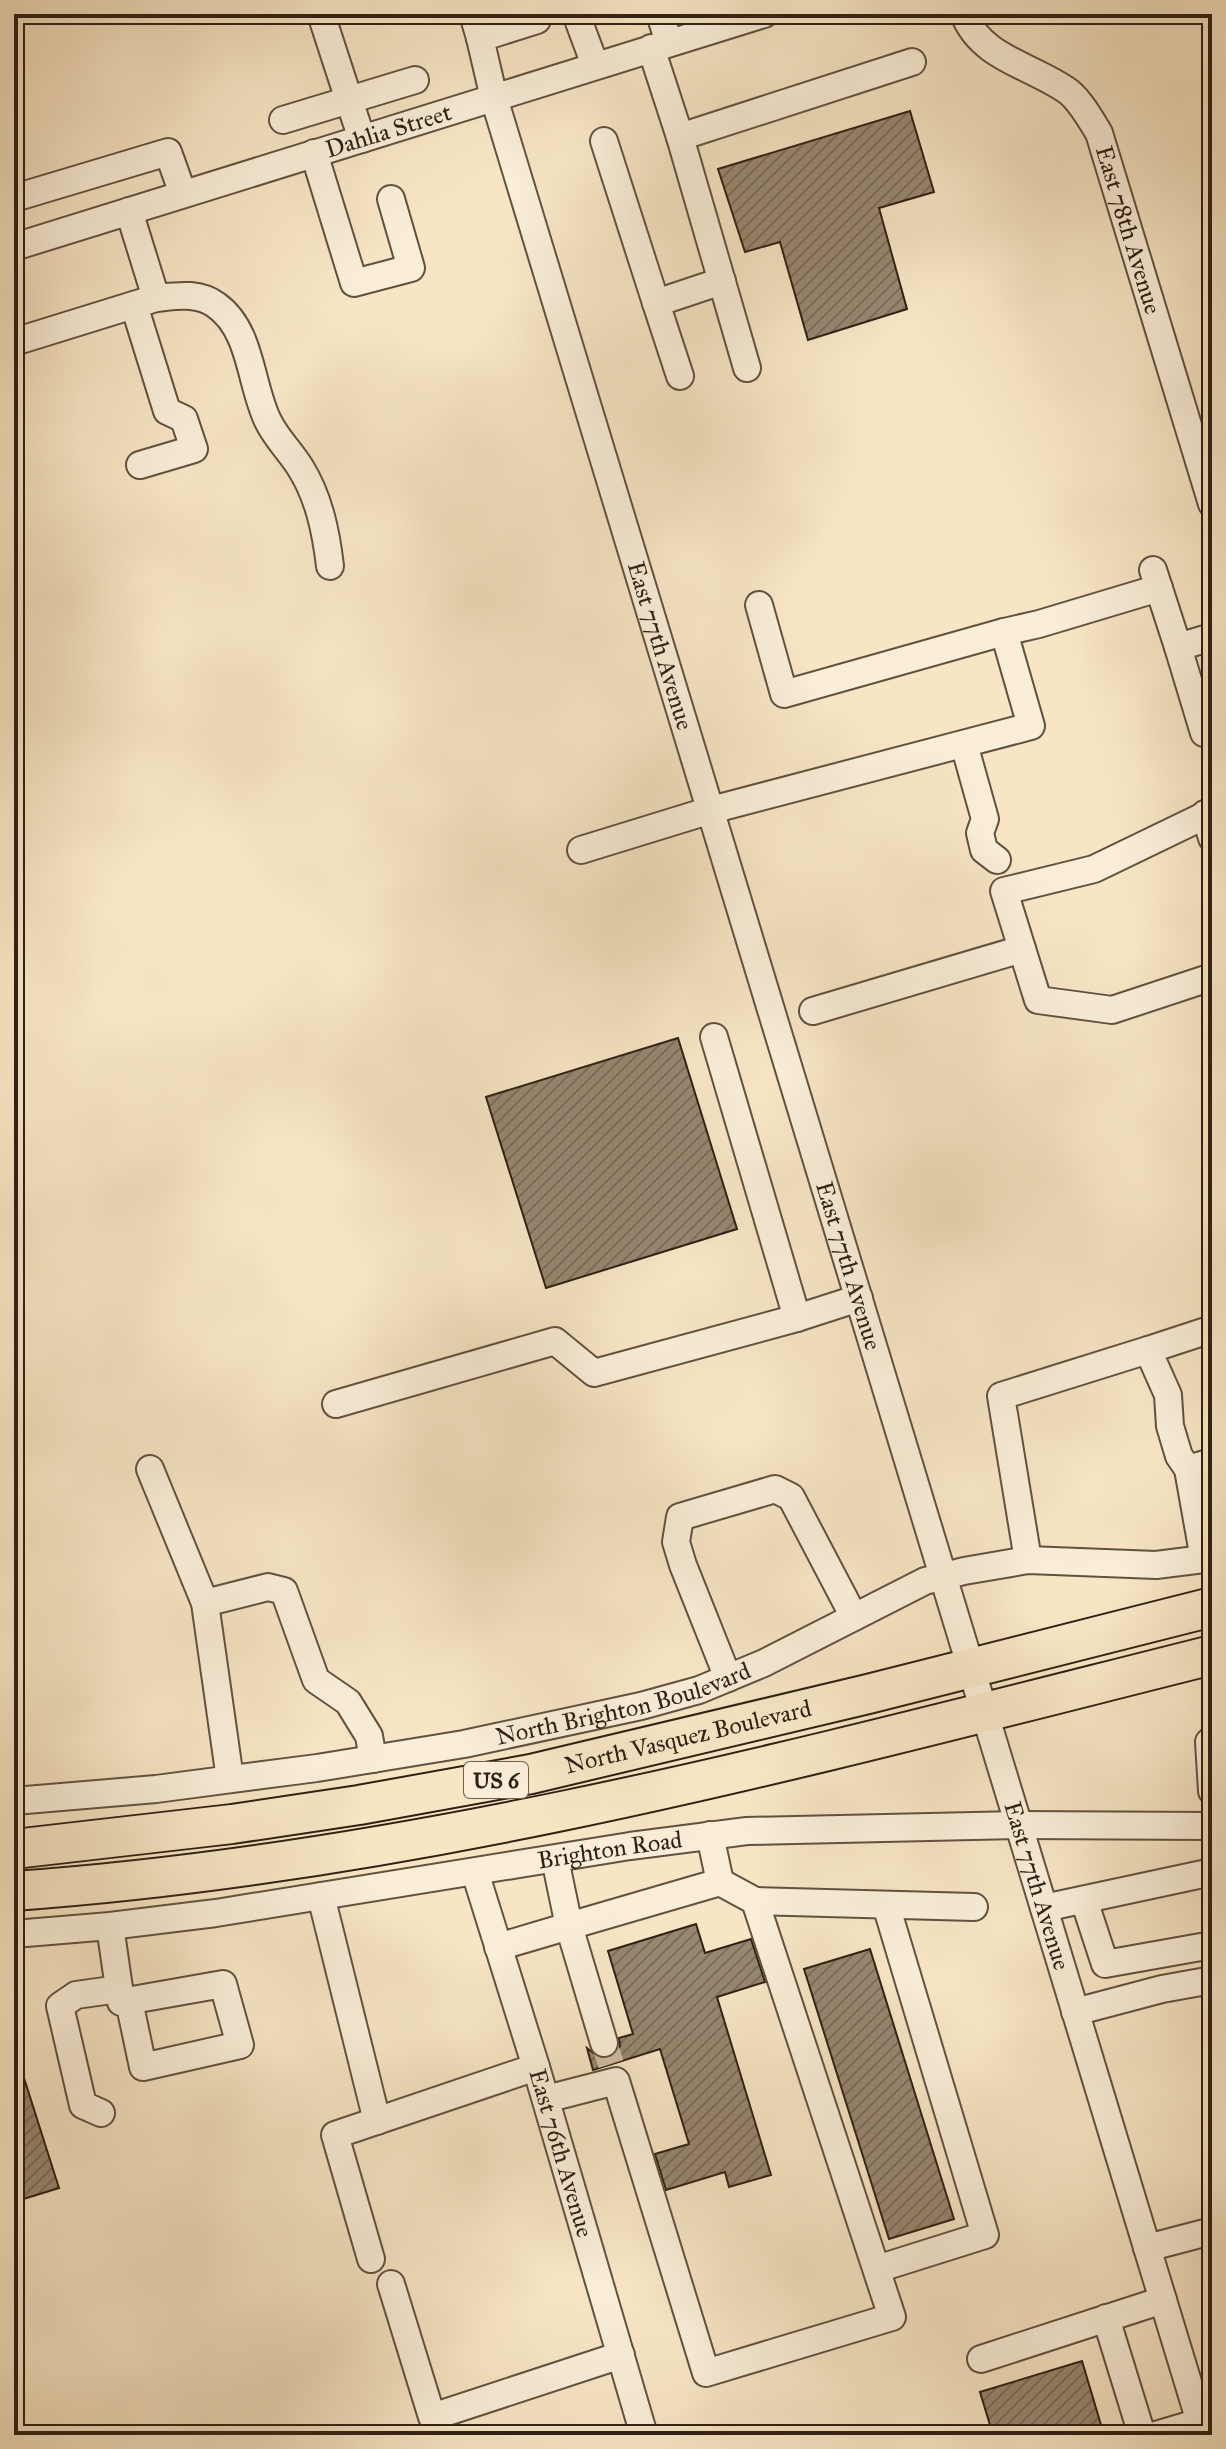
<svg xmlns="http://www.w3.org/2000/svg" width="1226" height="2449" viewBox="0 0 1226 2449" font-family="'IM FELL Great Primer',serif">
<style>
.building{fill:url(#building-hatch);stroke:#302014;stroke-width:2}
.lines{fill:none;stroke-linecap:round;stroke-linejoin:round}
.minor-tunnel{stroke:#cfbea1;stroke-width:26;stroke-dasharray:26 13;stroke-linecap:butt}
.minor-casing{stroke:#625140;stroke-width:30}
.highway-casing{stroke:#302014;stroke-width:42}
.minor{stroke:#faeed9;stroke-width:26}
.highway{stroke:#f7e5c4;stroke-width:38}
.labels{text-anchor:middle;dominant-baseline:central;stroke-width:6;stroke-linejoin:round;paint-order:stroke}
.shield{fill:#faeed9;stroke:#6d5e4f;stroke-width:2}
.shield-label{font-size:22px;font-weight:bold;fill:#302014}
.street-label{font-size:24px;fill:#302014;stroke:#faeed9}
</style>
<defs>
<pattern id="building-hatch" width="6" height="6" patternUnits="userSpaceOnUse" patternTransform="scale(2)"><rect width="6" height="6" fill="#978670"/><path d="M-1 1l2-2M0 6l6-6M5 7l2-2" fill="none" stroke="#7c6d5b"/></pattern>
</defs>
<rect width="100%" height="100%" fill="#f7e5c4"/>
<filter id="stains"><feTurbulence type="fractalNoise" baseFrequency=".0025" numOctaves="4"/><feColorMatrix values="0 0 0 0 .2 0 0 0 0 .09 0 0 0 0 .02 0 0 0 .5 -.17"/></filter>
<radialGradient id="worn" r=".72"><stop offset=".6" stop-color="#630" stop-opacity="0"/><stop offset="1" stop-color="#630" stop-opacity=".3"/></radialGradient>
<g class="building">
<polygon points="910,111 934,192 879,208 907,309 808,340 780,242 745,252 718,169"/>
<polygon points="678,1038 737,1229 546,1288 486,1097"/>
<polygon points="696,1924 705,1953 751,1939 765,1982 717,1997 771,2175 729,2187 725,2172 666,2190 655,2154 689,2144 660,2049 593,2070 587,2048 600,2058 608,2058 616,2053 620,2046 619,2038 633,2034 608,1951"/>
<polygon points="870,1949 954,2219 889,2239 804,1969"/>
<polygon points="14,2056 17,2056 59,2188 14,2202"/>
<polygon points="1082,2361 1104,2435 993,2435 980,2392"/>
</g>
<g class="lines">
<polyline class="minor-tunnel" points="604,2043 611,2064"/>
<defs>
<g id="minor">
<polyline points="473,14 480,38 537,20 536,14"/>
<polyline points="576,14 595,65"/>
<polyline points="660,14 669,43"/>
<path id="s1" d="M 964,14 C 981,59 1034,66 1069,92 C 1081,102 1091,120 1099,133 L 1212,504"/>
<path id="s2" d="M 480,38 L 494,98 L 1204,2435"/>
<polyline points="651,48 680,137 912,62"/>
<polyline points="283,120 349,100 321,14"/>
<polyline points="680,137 747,368"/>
<polyline points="362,139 349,100 415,80"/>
<polyline points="604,141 656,303 722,281"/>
<polyline points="314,153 354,283 411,268 391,199"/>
<polyline points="21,196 168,152 183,194"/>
<path id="s3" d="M 14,247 L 764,14"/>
<path d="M 156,298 C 177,296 198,292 216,305 C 252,330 250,385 268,421 C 276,438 290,451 300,467 C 319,497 326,532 330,566"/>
<polyline points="656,303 680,376"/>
<polyline points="134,305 167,411 184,419 194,449 140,465"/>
<polyline points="14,342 156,298 129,211"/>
<polyline points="1153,570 1178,647"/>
<polyline points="759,605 784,694 1004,632"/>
<polyline points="1204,733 1178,647 1212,637"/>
<polyline points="964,744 985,819 980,833 984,850 997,860"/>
<polyline points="1212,812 1094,869 1004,891 1038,1000 1112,1010 1212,977"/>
<polyline points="1205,814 1212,838"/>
<polyline points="581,850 711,810 1031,726 1004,632 1039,624 1159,588"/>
<polyline points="813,1011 1022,949"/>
<polyline points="714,1037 797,1318 859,1298"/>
<polyline points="1212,1329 1148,1350 1168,1395 1170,1426 1179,1456 1188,1469 1212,1462"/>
<polyline points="336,1404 555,1341 594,1373 797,1318"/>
<polyline points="150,1469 205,1603 230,1779"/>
<polyline points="1188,1469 1204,1559"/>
<polyline points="1028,1560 1001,1396 1148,1350"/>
<polyline points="205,1603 268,1587 284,1591 316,1680 348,1702 369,1736 373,1759"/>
<polyline points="728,1678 683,1565 676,1542 680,1517 775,1489 791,1497 854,1617"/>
<polyline points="1212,1739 1209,1742 1212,1791"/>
<path id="s4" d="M 14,1801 L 156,1789 L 317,1768 L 464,1744 L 641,1706 L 699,1690 L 764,1663 L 925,1581 L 964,1571 L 1028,1560 L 1156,1565 L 1212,1558"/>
<polyline points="555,1859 569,1926 720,1882"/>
<path id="s5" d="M 475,1872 L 536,2067 L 644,2435"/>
<polyline points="321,1896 377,2121"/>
<polyline points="1084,1900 1105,1964 1212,1945"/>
<polyline points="755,1901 974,1907"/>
<polyline points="1044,1908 1212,1872"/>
<polyline points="110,1926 121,2002 223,1984 240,2045 143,2067 129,2001"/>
<path id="s6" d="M 14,1934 L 110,1926 L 216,1913 L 630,1846 L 747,1831 L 1019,1825 L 1212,1826"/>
<polyline points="498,1947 569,1926 604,2043"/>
<polyline points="1075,2012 1162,1989 1212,1980"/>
<polyline points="546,2099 616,2081 706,2373 892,2317 755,1901 720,1882 710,1835"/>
<polyline points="101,2113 83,2105 60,2006 76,1995 119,1989"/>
<polyline points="1147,2248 1212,2231"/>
<polyline points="371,2259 335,2135 536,2067"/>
<polyline points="877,2269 985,2235 886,1905"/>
<polyline points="391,2284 432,2417 621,2355"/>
<polyline points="1106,2318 1142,2435"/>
<polyline points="981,2359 1163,2300"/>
<polyline points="1156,2435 1200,2422"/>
</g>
<g id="highway">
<path id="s7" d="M 14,1849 L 232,1824 L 359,1805 L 531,1774 L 868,1694 L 1212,1607"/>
<path d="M 14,1891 C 422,1862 817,1754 1212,1655"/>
</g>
</defs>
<use href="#minor" class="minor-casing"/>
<use href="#highway" class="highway-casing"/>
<use href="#minor" class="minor"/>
<use href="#highway" class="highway"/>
</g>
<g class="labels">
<rect class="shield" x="464" y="1762" width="64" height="36" rx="6"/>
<g class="shield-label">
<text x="496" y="1780">US 6</text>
</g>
<g class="street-label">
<text stroke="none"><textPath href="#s3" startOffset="392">Dahlia Street</textPath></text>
<text stroke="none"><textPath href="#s1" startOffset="286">East 78th Avenue</textPath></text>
<text stroke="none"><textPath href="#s2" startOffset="634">East 77th Avenue</textPath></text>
<text stroke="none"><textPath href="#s2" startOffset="1282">East 77th Avenue</textPath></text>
<text stroke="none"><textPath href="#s4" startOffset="618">North Brighton Boulevard</textPath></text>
<text stroke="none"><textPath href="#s7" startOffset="684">North Vasquez Boulevard</textPath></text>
<text stroke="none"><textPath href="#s6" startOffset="602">Brighton Road</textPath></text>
<text stroke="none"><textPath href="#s2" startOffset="1930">East 77th Avenue</textPath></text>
<text stroke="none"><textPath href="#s5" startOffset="294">East 76th Avenue</textPath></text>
</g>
</g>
<rect width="1226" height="2449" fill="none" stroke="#f7e5c4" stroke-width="48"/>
<rect x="16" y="16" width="1194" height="2417" fill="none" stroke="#302014" stroke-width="4"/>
<rect x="24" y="24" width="1178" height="2401" fill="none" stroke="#302014" stroke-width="2"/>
<rect width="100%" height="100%" filter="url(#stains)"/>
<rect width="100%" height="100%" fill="url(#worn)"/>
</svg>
